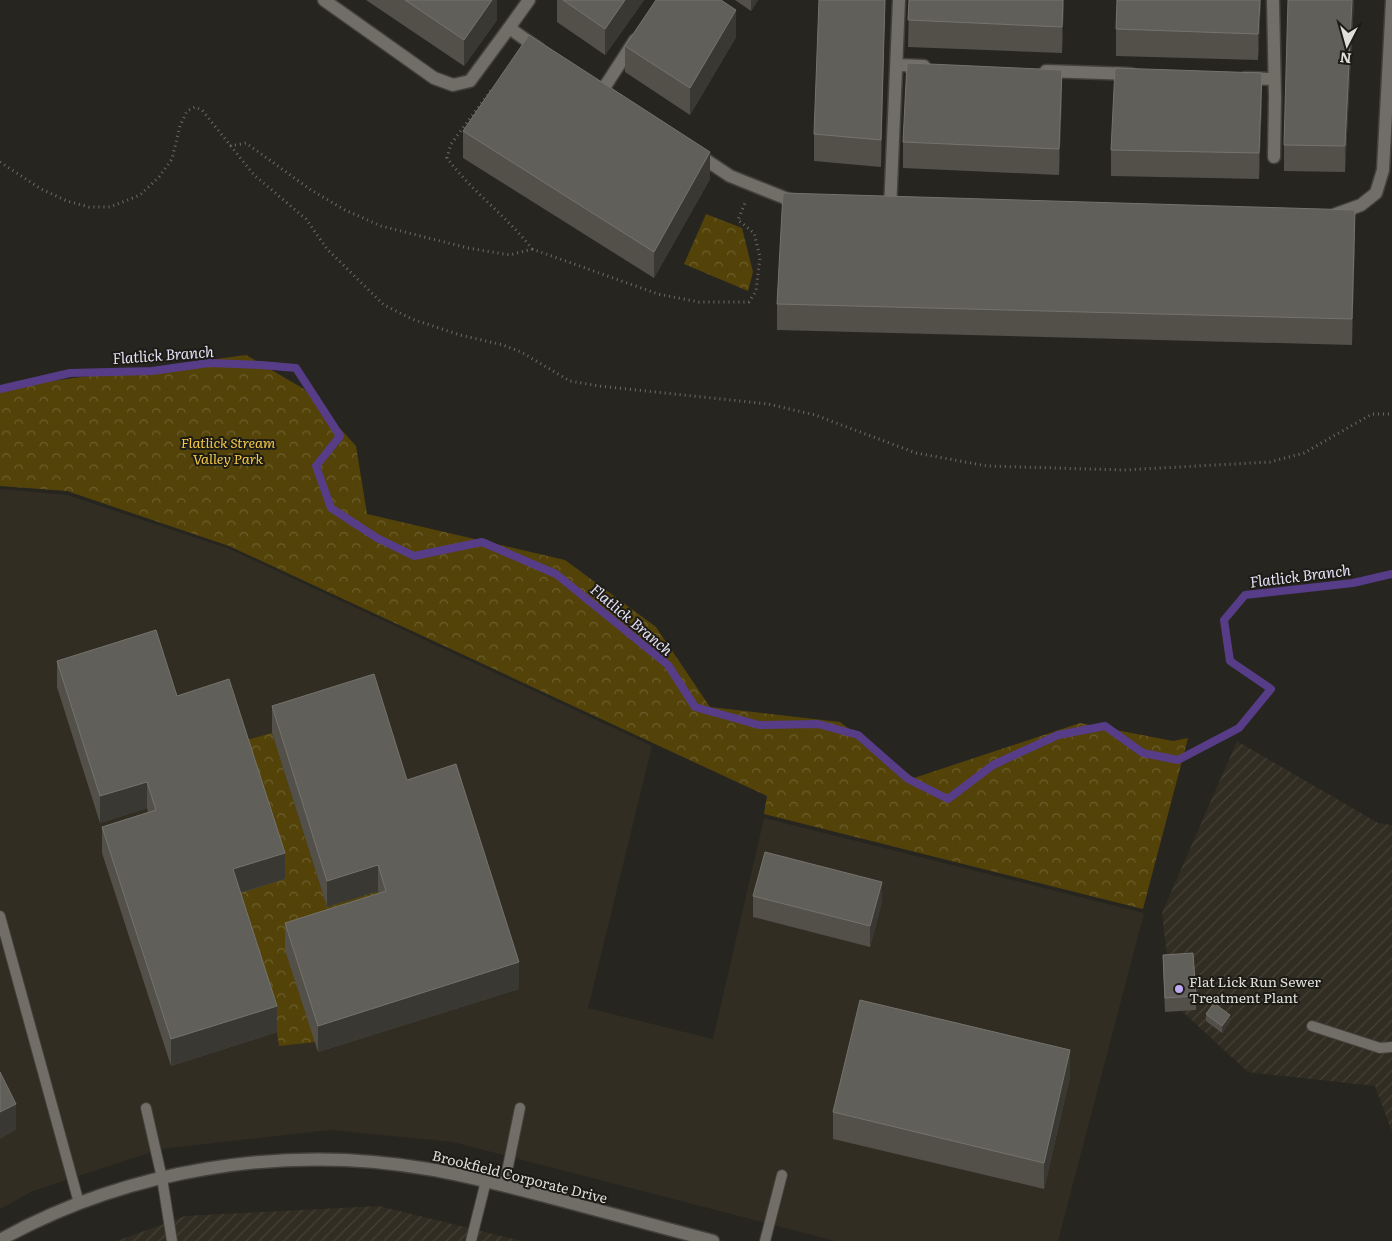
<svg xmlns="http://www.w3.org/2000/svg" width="1392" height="1241" viewBox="0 0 1392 1241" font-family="Literata,serif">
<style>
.built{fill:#322d22}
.industrial{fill:url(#industrial-furrows)}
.park{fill:url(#park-crowns)}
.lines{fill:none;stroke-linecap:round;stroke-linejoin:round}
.stream{stroke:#573d88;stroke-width:8}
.service-casing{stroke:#42403a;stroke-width:12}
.minor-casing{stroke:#42403a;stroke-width:15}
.path{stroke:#6d6c67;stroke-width:3;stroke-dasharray:1 4;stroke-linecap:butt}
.service{stroke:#706e66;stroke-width:10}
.minor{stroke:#706e66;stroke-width:12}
.wall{fill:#525049}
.shaded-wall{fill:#3a3832}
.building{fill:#615f59;stroke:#75736d}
.poi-dot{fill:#bfa9f4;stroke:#1d1b15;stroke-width:2}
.labels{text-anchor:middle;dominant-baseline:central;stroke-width:4;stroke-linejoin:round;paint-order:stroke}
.park-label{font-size:14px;font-style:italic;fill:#f4c946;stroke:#1d1b15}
.poi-label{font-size:14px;fill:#dfdeda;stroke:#1d1b15;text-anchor:start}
.street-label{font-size:14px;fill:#dfdeda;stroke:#1d1b15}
.water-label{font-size:15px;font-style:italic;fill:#e4dff5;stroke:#1d1b15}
</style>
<defs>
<pattern id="industrial-furrows" width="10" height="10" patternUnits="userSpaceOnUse" patternTransform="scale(1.25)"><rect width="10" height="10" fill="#322d22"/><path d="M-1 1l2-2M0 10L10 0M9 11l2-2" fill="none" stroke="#464137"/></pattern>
<pattern id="park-crowns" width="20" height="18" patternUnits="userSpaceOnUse" patternTransform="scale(1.25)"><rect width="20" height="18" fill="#544309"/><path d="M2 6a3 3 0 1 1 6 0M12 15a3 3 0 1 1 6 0" fill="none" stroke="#6c5e2c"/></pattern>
</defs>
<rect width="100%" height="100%" fill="#27251f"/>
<polygon class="built" points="0,489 67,495 230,549 652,746 588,1008 713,1039 764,818 1144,913 1058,1241 835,1241 453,1142 330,1130 161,1149 33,1191 0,1209"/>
<g class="industrial">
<polygon points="1237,741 1378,823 1392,825 1392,1132 1375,1086 1248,1072 1172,1002 1162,913"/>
<polygon points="379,1206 521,1241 117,1241 185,1216"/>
</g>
<g class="park">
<polygon points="706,214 742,228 753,272 748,291 684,264"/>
<polygon points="246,355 304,389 356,446 367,514 565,560 656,627 710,707 840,722 914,778 1080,723 1173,741 1188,738 1143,909 764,814 767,796 229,546 67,491 0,486 0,388"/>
<polygon points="272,733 327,907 378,891 386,918 315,1042 279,1046 277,1032 233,895 243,741"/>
</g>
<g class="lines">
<polyline class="stream" points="0,389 70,373 152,371 209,363 261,365 296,368 340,436 316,466 331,508 377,538 414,556 482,542 556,574 668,665 695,707 759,725 818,724 858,735 908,779 948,799 993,765 1058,735 1105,726 1143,753 1178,760 1239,728 1271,689 1230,661 1224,620 1245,595 1353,583 1392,574"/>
<defs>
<g id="service">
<polyline points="0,916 79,1203"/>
<polyline points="1312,1026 1380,1048 1392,1047"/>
<polyline points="146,1108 162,1178 172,1241"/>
<polyline points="504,1186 520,1108"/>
<polyline points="471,1241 486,1181"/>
<polyline points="765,1241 782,1175"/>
</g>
<g id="minor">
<polyline points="324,0 434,78 453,85 470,81 509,28 539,49"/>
<polyline points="1273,0 1275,97 1274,157"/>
<polyline points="509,28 529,0"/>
<polyline points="897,65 924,66"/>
<polyline points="1046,71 1131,74"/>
<polyline points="1246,78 1274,79"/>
<polyline points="602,91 635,40"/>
<polyline points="697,154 730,176 790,200 799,201"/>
<polyline points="890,210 899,0"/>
<polyline points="1336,214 1361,205 1376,193 1383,170 1392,1"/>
<path d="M 0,1240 C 128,1169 284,1144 428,1169 C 471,1176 514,1188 556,1199 C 608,1213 661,1227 713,1241"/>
</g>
</defs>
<use href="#service" class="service-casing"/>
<use href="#minor" class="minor-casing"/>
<g class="path">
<path d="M 230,146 L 246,143 L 311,190 L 345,210 L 381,226 L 468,248 L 510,255 L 532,249 C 507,216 472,192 447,158 L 451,144 L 492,89"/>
<polyline points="0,162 41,189 67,201 89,207 110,207 140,195 159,177 172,159 180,126 187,111 195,107 202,110 254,175 306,219 327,249 384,305 412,319 460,335 503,345 521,352 570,381 599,386 768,404 815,415 916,453 987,466 1124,470 1270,462 1304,453 1372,414 1392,414"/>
<polyline points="532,249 658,294 699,302 749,302 756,291 760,257 754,233 738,220 745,203"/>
</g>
<use href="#service" class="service"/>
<use href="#minor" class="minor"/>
</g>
<g class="wall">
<polygon points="366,0 497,0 497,20 464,66"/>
<polygon points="557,0 644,0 605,55 557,22"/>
<polygon points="735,0 758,0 751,11"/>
<polygon points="885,0 881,167 814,161 814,134"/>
<polygon points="909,0 1064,0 1062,53 908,47"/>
<polygon points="1261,0 1258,60 1116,56 1116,29"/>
<polygon points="1354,0 1345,172 1284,171 1284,145"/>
<polygon points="736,37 690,115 625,72 625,46"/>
<polygon points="1062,96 1059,175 903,168 903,142"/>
<polygon points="1262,100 1259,179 1111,176 1111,150"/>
<polygon points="463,131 710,179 654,278 463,158"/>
<polygon points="1355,236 1352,345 777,330 777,304"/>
<polygon points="57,661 177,696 285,879 241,893 277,1032 171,1066 102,853 102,827 148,812 147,808 100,823 57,687"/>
<polygon points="272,706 407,780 519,989 318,1052 285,950 285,923 379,894 378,891 327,907 272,733"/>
<polygon points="753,896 882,902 870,947 753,917"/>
<polygon points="1163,955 1196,996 1196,1010 1165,1012 1163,968"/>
<polygon points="1206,1014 1230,1022 1222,1033 1206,1021"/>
<polygon points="1070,1077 1044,1189 833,1139 833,1112"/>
</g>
<g class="shaded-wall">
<polygon points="492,0 497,0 497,20 464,66 464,40"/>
<polygon points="625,0 644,0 605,55 605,29"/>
<polygon points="751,0 758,0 751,11"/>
<polygon points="885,0 881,167 881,140"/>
<polygon points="1063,0 1064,0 1062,53 1062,27"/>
<polygon points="1260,0 1261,0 1258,60 1258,34"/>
<polygon points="1352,0 1354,0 1345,172 1345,146"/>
<polygon points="736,10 736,37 690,115 690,88"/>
<polygon points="1062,70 1062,96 1059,175 1059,149"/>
<polygon points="1262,73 1262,100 1259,179 1259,153"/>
<polygon points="710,152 710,179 654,278 654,252"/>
<polygon points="1355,210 1355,236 1352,345 1352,319"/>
<polygon points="147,782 147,808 100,823 100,796"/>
<polygon points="285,853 285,879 233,895 233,869"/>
<polygon points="378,865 378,891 327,907 327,881"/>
<polygon points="882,882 882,902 870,947 870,926"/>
<polygon points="519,962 519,989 318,1052 318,1026"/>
<polygon points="277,1006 277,1032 171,1066 171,1039"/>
<polygon points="1230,1015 1230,1022 1222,1033 1222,1026"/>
<polygon points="1070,1050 1070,1077 1044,1189 1044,1163"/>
<polygon points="16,1104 16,1130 0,1139 0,1112"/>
</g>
<g class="building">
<polygon points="405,0 492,0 464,40"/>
<polygon points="563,0 625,0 605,29"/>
<polygon points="656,0 721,0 736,10 690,88 625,46"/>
<polygon points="819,0 885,0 881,140 814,134"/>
<polygon points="909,0 1063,0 1062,27 908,20"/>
<polygon points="1117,0 1260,0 1258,34 1116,29"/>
<polygon points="1288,0 1352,0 1345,146 1284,145"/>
<polygon points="529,35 710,152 654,252 463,131"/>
<polygon points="907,63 1062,70 1059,149 903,142"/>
<polygon points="1115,68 1262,73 1259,153 1111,150"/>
<polygon points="783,193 1355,210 1352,319 777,304"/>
<polygon points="156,630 177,696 229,679 285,853 233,869 277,1006 171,1039 102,827 156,810 147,782 100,796 57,661"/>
<polygon points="374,674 407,780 456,764 519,962 318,1026 285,923 386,891 378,865 327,881 272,706"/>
<polygon points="765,852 882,882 870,926 753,896"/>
<polygon points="1193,953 1196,996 1165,998 1163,955"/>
<polygon points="860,1000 1070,1050 1044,1163 833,1112"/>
<polygon points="1214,1003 1230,1015 1222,1026 1206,1014"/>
<polygon points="0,1072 16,1104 0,1112"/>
</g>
<circle class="poi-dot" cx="1179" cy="989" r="5"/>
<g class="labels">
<g class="park-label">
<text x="228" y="442">Flatlick Stream<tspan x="228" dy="16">Valley Park</tspan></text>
</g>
<g class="poi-label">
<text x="1189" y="981">Flat Lick Run Sewer<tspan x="1189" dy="16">Treatment Plant</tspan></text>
</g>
<g class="street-label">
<text transform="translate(520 1176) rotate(14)">Brookfield Corporate Drive</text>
</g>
<g class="water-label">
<text transform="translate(163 354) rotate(-4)">Flatlick Branch</text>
<text transform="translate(1300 575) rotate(-7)">Flatlick Branch</text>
<text transform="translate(632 619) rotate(40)">Flatlick Branch</text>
</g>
</g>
<g transform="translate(1347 45) rotate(186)" stroke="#1d1b15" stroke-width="4" paint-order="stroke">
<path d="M0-4L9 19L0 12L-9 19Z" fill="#dfdeda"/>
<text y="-8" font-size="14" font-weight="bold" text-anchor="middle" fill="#dfdeda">N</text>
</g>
</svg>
